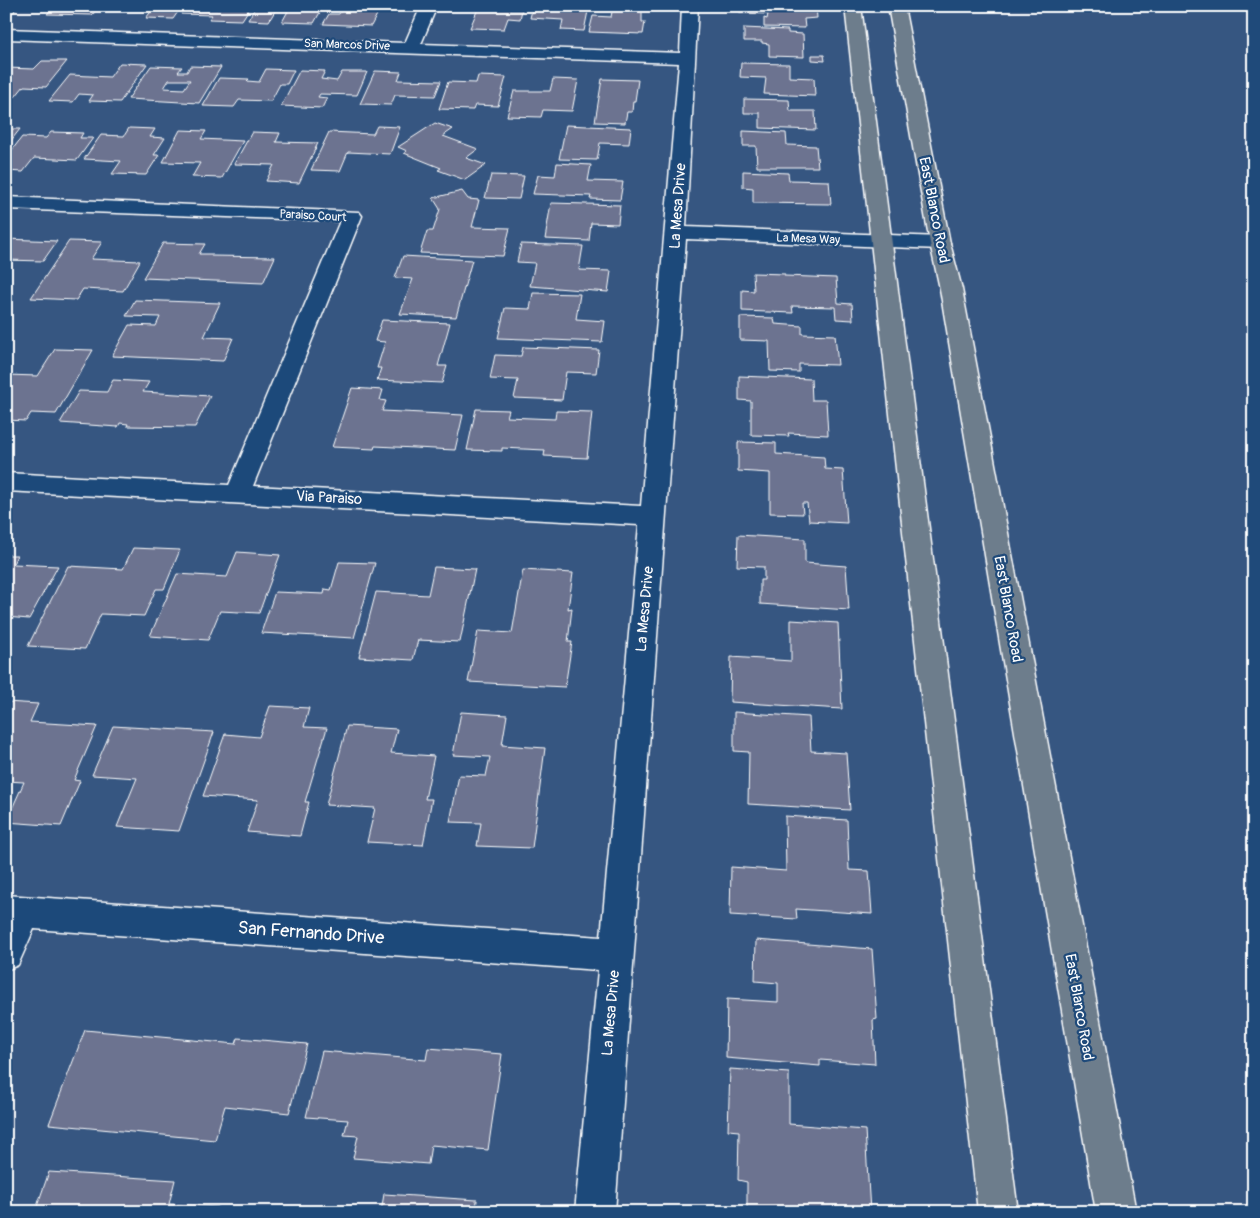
<svg xmlns="http://www.w3.org/2000/svg" width="1260" height="1218" viewBox="0 0 1260 1218" font-family="Pangolin,sans-serif">
<style>
.building{fill:#6c7390;stroke:#fff;fill-rule:evenodd}
.lines{fill:none;stroke-linecap:round;stroke-linejoin:round}
.minor-casing{stroke:#fff;stroke-width:3}
.highway-casing{stroke:#fff;stroke-width:3}
.minor{fill:#1f4a7a;fill-rule:evenodd}
.highway{fill:#6d7d8c;fill-rule:evenodd}
.labels{text-anchor:middle;dominant-baseline:central;stroke-width:4.5;stroke-linejoin:round;paint-order:stroke}
.far-street-label{font-size:12px;fill:#fff;stroke:#1f4a7a}
.street-label{font-size:15px;fill:#fff;stroke:#1f4a7a}
.near-street-label{font-size:18px;fill:#fff;stroke:#1f4a7a}
</style>
<rect width="100%" height="100%" fill="#365681"/>
<filter id="ink" filterUnits="userSpaceOnUse"><feTurbulence type="fractalNoise" baseFrequency=".02" numOctaves="2"/><feDisplacementMap in="SourceGraphic" scale="10" xChannelSelector="R" yChannelSelector="G"/><feConvolveMatrix kernelMatrix="1 2 1 2 8 2 1 2 1" color-interpolation-filters="sRGB"/></filter>
<g filter="url(#ink)">
<g class="building">
<polygon points="54,6 94,6 99,7 92,15 47,14"/>
<polygon points="118,6 182,6 173,19 146,18 153,9"/>
<polygon points="187,6 207,6 206,9 217,9 219,6 251,6 242,20 209,19 212,15 181,14"/>
<polygon points="256,6 313,6 323,7 314,23 282,22 288,11 275,11 269,21 248,20"/>
<polygon points="344,6 379,6 381,7 371,26 323,24 329,14 339,14"/>
<polygon points="479,6 511,6 510,10 522,10 520,19 508,18 504,29 470,28"/>
<polygon points="533,6 589,6 584,31 561,30 563,20 530,18"/>
<polygon points="613,6 642,6 642,22 645,22 643,34 589,32 593,16 611,17"/>
<polygon points="741,6 816,6 817,18 804,19 805,28 764,27 764,18 767,19 768,14 740,13"/>
<polygon points="744,28 788,30 788,33 803,34 804,57 769,56 769,44 762,43 762,41 744,41"/>
<polygon points="812,55 824,55 825,61 812,60"/>
<polygon points="42,61 67,61 46,87 24,86 15,97 6,97 6,68 34,69"/>
<polygon points="120,63 147,64 120,102 89,101 93,95 79,94 73,102 49,101 70,75 110,77"/>
<polygon points="741,63 789,64 789,77 814,78 815,96 764,94 766,78 740,77"/>
<path d="M 151,66 L 182,67 L 178,72 L 187,72 L 190,66 L 221,67 L 199,103 L 128,99 ZM 169,80 L 190,80 L 184,89 L 164,88 Z"/>
<polygon points="266,69 294,70 287,84 280,84 271,101 239,100 234,107 203,106 219,78 249,79 247,81 259,82"/>
<polygon points="300,70 325,71 321,79 337,81 342,72 367,72 357,95 320,94 318,97 327,98 322,108 281,106"/>
<polygon points="375,71 401,72 398,80 441,81 435,96 395,95 391,105 360,104"/>
<polygon points="478,76 506,77 498,106 475,105 473,110 439,109 448,82 476,83"/>
<polygon points="553,79 578,80 572,111 543,110 541,117 507,116 514,91 550,91"/>
<polygon points="602,79 638,80 635,101 633,101 632,112 627,112 625,123 595,122"/>
<polygon points="744,99 789,100 790,111 815,111 816,130 760,128 760,113 744,113"/>
<polygon points="435,123 453,129 443,136 478,149 466,158 486,165 465,180 438,170 441,168 404,153 407,151 398,147"/>
<polygon points="566,125 631,128 629,144 600,143 597,160 559,159"/>
<polygon points="377,126 400,127 390,154 348,152 340,171 311,170 329,132 373,134"/>
<polygon points="129,128 155,129 150,137 165,138 154,155 159,155 146,175 112,174 121,161 84,159 101,135 124,136"/>
<polygon points="6,129 20,129 6,147"/>
<polygon points="180,130 206,131 201,139 243,141 222,178 192,177 200,163 163,162"/>
<polygon points="743,131 786,133 787,145 816,146 818,167 757,167 756,146 743,146"/>
<polygon points="51,132 83,133 80,138 93,138 77,160 34,158 23,172 6,171 6,154 9,154 22,137 46,138"/>
<polygon points="252,132 280,133 276,142 318,143 299,183 266,181 274,165 234,164"/>
<polygon points="557,163 591,165 588,181 623,182 620,200 590,199 591,196 533,194 538,175 555,176"/>
<polygon points="743,171 788,173 789,180 829,181 831,204 753,203 753,188 743,187"/>
<polygon points="491,175 524,176 519,199 485,198"/>
<polygon points="462,191 468,199 479,200 472,227 510,228 503,256 420,253 427,231 433,231 440,209 433,198"/>
<polygon points="551,203 620,205 618,224 591,223 589,241 545,239"/>
<polygon points="6,239 57,241 43,261 6,260"/>
<polygon points="69,241 102,242 91,259 140,261 123,291 83,289 76,300 31,298"/>
<polygon points="163,243 205,244 199,254 213,254 211,256 275,257 263,283 143,278"/>
<polygon points="521,244 583,246 579,270 611,271 608,292 530,286 535,263 517,262"/>
<polygon points="403,256 472,260 456,317 400,314 413,279 395,278"/>
<polygon points="753,273 785,274 785,276 836,278 838,303 852,304 853,320 836,319 835,307 792,306 793,313 742,311 742,290 754,291"/>
<polygon points="533,293 580,294 576,319 605,321 602,342 498,338 505,308 530,309"/>
<polygon points="135,300 220,303 204,337 233,338 223,361 112,356 129,325 156,326 160,317 126,316"/>
<polygon points="740,317 774,318 775,324 802,326 802,334 835,335 838,365 799,364 799,372 770,371 769,341 740,340"/>
<polygon points="382,320 450,323 438,366 447,366 442,383 377,380 381,368 377,368 385,342 375,341"/>
<polygon points="523,347 599,350 596,373 566,372 562,400 514,398 518,380 490,379 495,355 521,356"/>
<polygon points="55,349 93,350 56,414 31,413 26,421 6,420 6,375 38,376"/>
<polygon points="739,376 811,379 812,400 826,400 828,435 788,433 789,436 751,435 751,401 739,400"/>
<polygon points="113,380 149,382 143,392 210,396 195,427 127,426 128,424 120,423 118,427 60,423 79,391 107,392"/>
<polygon points="352,388 383,390 380,400 386,401 382,411 463,415 455,450 375,446 374,449 332,447"/>
<polygon points="476,409 509,410 507,417 555,419 556,411 592,412 587,458 544,456 545,450 502,448 502,451 467,450"/>
<polygon points="738,442 776,443 776,454 824,457 825,469 843,470 847,523 809,521 807,503 802,503 803,514 770,513 770,473 738,471"/>
<polygon points="738,535 805,539 805,563 846,566 849,610 760,604 760,580 764,580 764,567 737,566"/>
<polygon points="133,548 180,550 164,589 156,589 144,616 101,614 85,649 28,646 68,566 123,569"/>
<polygon points="237,552 280,555 259,613 220,611 208,640 150,636 177,574 227,577"/>
<polygon points="6,555 17,555 13,564 58,566 29,619 6,617"/>
<polygon points="339,562 375,563 354,638 261,633 275,592 324,594 325,589 331,590"/>
<polygon points="434,567 475,569 460,642 418,640 413,660 359,657 376,592 428,595"/>
<polygon points="523,570 573,573 568,609 572,608 568,642 572,642 565,687 468,682 478,631 512,633"/>
<polygon points="791,620 838,623 842,709 730,702 731,657 791,661"/>
<polygon points="6,702 38,704 30,722 97,726 74,780 80,781 61,826 6,822 24,782 6,781"/>
<polygon points="270,706 309,708 304,727 327,728 305,802 309,802 300,836 247,832 258,800 203,796 225,734 259,737"/>
<polygon points="461,712 507,715 502,745 545,748 532,848 477,846 481,823 450,822 459,775 486,776 490,757 453,755"/>
<polygon points="734,712 809,717 811,751 846,753 850,810 748,804 749,752 734,751"/>
<polygon points="113,726 214,732 179,831 117,827 137,778 92,775"/>
<polygon points="347,726 397,729 391,753 434,756 425,799 432,799 423,845 367,842 375,808 326,805"/>
<polygon points="785,816 847,820 849,870 869,871 872,914 796,909 797,919 730,915 731,867 786,871"/>
<polygon points="756,940 872,949 877,1019 873,1020 875,1064 820,1060 820,1066 726,1058 727,999 778,1002 778,983 755,981"/>
<polygon points="85,1030 236,1044 238,1038 307,1044 289,1113 225,1106 215,1140 49,1124"/>
<polygon points="428,1048 502,1054 488,1150 431,1145 428,1164 353,1158 358,1136 344,1135 348,1120 306,1117 322,1051 426,1060"/>
<polygon points="730,1069 789,1073 789,1124 865,1130 870,1212 747,1212 747,1182 738,1180 739,1131 728,1130"/>
<polygon points="49,1172 175,1180 169,1204 218,1207 217,1212 35,1212"/>
<polygon points="384,1194 477,1200 476,1212 381,1212"/>
</g>
<g class="lines">
<defs>
<g id="minor">
<polygon points="6,6 17,6 12,12 6,14"/>
<polygon points="421,6 437,6 421,44 680,53 682,6 698,6 686,227 940,237 947,239 950,243 947,247 940,249 686,239 615,1212 575,1212 598,970 34,929 18,965 6,970 6,895 601,937 639,525 6,491 6,473 229,485 340,221 6,209 6,197 359,212 362,216 253,486 641,506 679,63 6,39 6,29 405,43"/>
</g>
<g id="highway">
<polygon points="845,6 861,6 1018,1212 978,1212"/>
<polygon points="888,6 904,6 950,243 962,289 1136,1212 1096,1212 940,289 930,243"/>
</g>
</defs>
<use href="#minor" class="minor-casing"/>
<use href="#highway" class="highway-casing"/>
<use href="#minor" class="minor"/>
<use href="#highway" class="highway"/>
</g>
</g>
<g class="labels">
<g class="far-street-label">
<text transform="translate(347 45) rotate(2)">San Marcos Drive</text>
<text transform="translate(313 216) rotate(3)">Paraiso Court</text>
<text transform="translate(808 239) rotate(2)">La Mesa Way</text>
</g>
<g class="street-label">
<text transform="translate(678 206) rotate(-86)">La Mesa Drive</text>
<text transform="translate(934 210) rotate(79)">East Blanco Road</text>
<text transform="translate(329 498) rotate(3)">Via Paraiso</text>
<text transform="translate(645 609) rotate(-85)">La Mesa Drive</text>
<text transform="translate(1008 609) rotate(80)">East Blanco Road</text>
<text transform="translate(1079 1007) rotate(80)">East Blanco Road</text>
<text transform="translate(611 1013) rotate(-85)">La Mesa Drive</text>
</g>
<g class="near-street-label">
<text transform="translate(311 933) rotate(4)">San Fernando Drive</text>
</g>
</g>
<rect width="1260" height="1218" fill="none" stroke="#1f4a7a" stroke-width="25"/>
<rect x="12" y="12" width="1235" height="1193" fill="none" stroke="#fff" stroke-width="2" filter="url(#ink)"/>
</svg>
